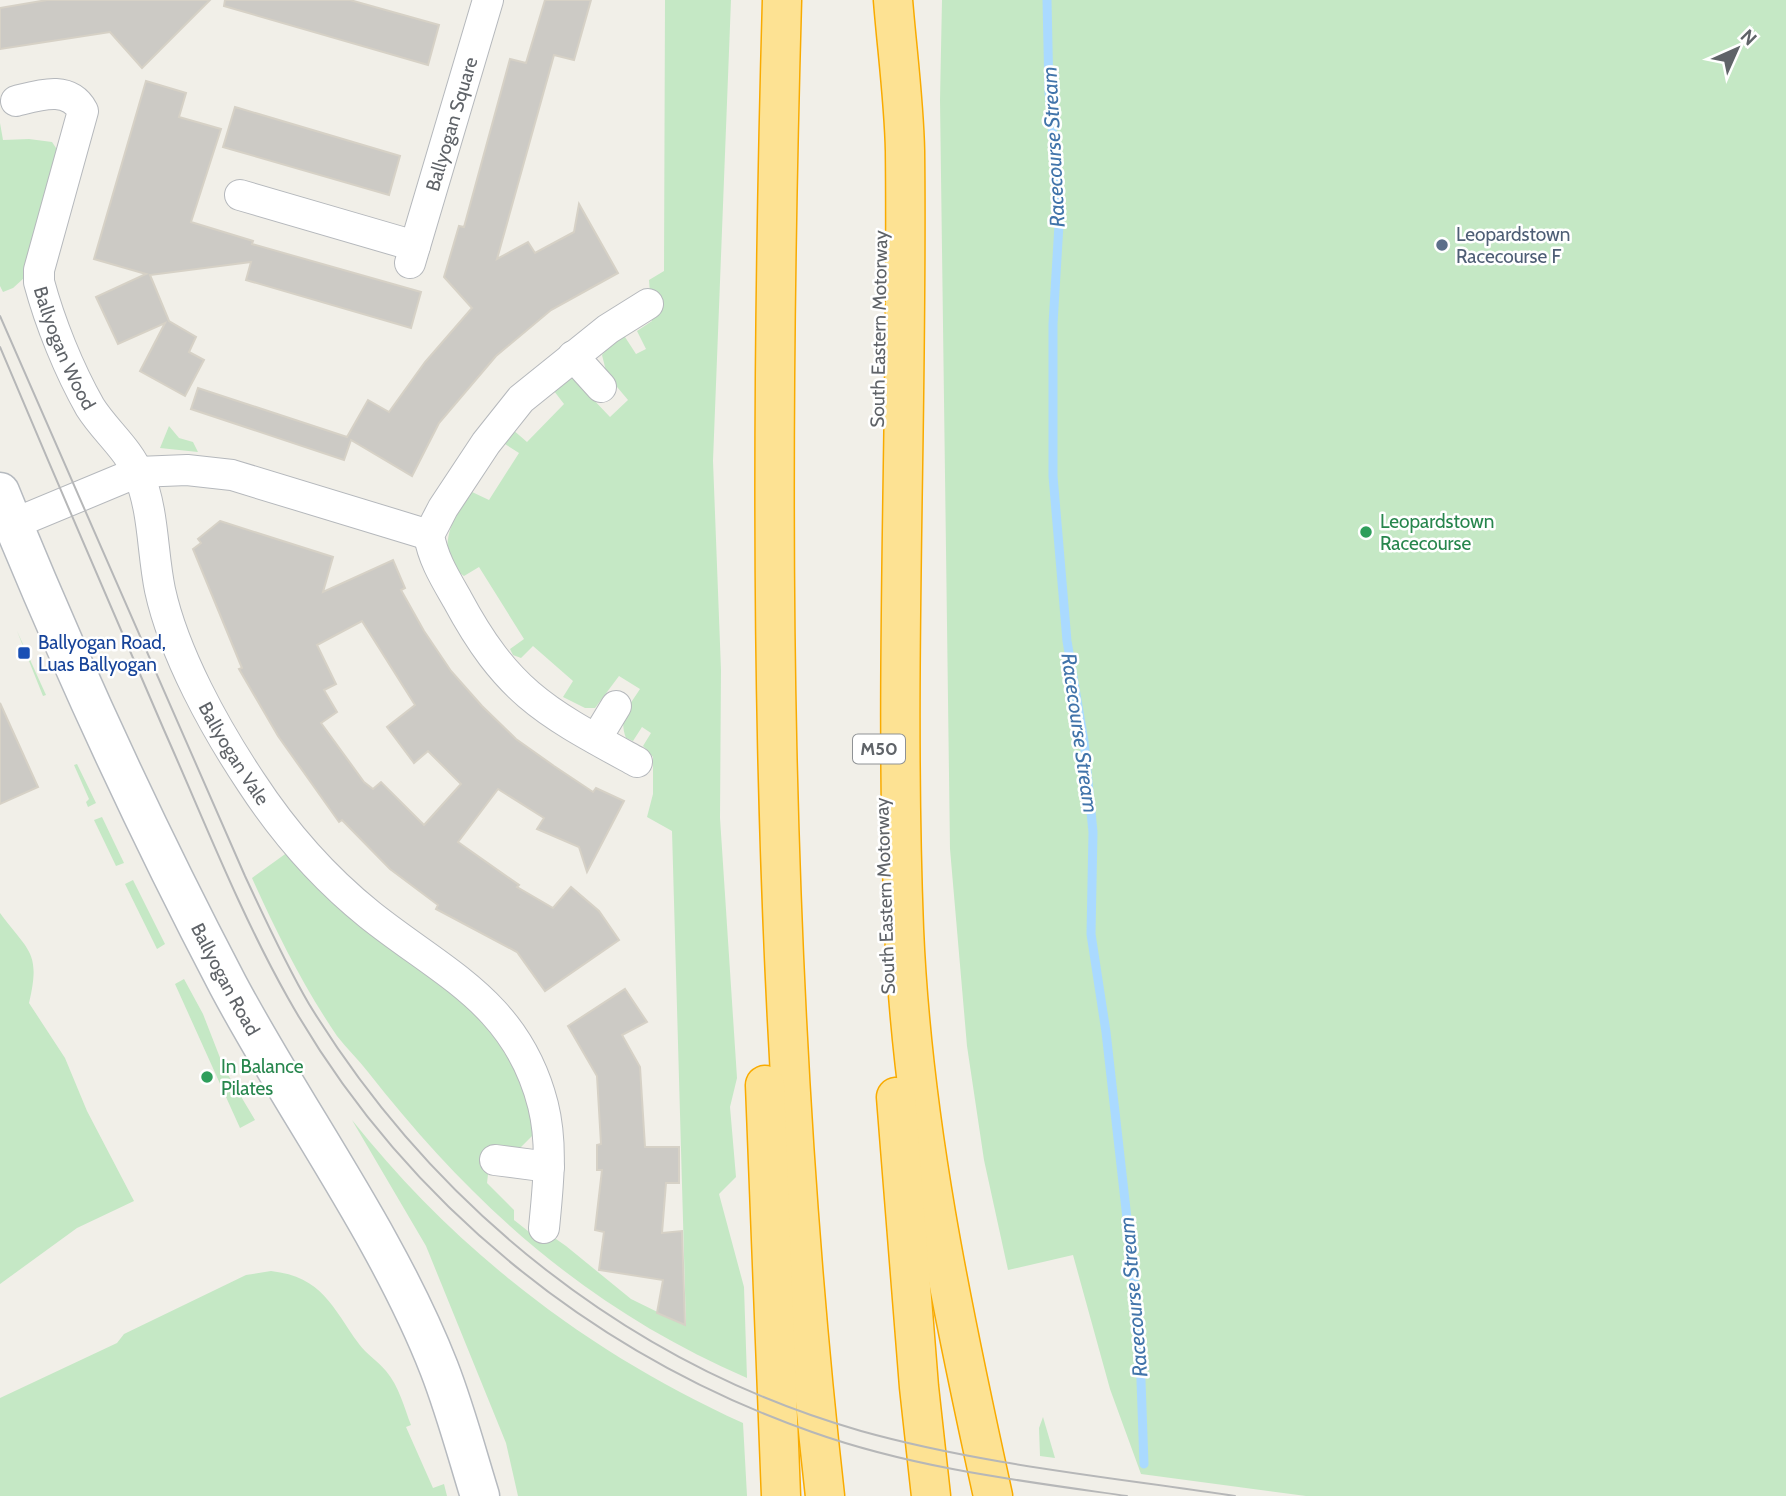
<svg xmlns="http://www.w3.org/2000/svg" width="1786" height="1496" viewBox="0 0 1786 1496" font-family="Cabin,sans-serif">
<style>
.green{fill:#c5e8c5}
.lines{fill:none;stroke-linecap:round;stroke-linejoin:round}
.stream{stroke:#aadaff;stroke-width:9}
.building{fill:#cccac5;stroke:#d6d1c6;stroke-width:2;fill-rule:evenodd}
.street-casing{stroke:#b5b8bc;stroke-width:32}
.secondary-casing{stroke:#b6babf;stroke-width:41}
.highway-casing{stroke:#f9ab00;stroke-width:41}
.street{stroke:#fff;stroke-width:30}
.secondary{stroke:#fff;stroke-width:38}
.highway{stroke:#fde293;stroke-width:38}
.tram{stroke:#b6b7b8;stroke-width:2}
.service-dot{fill:#5c6f8a;stroke:#fff;stroke-width:2.5}
.leisure-dot{fill:#2e9e5b;stroke:#fff;stroke-width:2.5}
.transit-dot{fill:#1a4fb4;stroke:#fff;stroke-width:2.5}
.labels{text-anchor:middle;dominant-baseline:central;stroke-width:5;stroke-linejoin:round;paint-order:stroke}
.shield{fill:#fff;stroke:#8f9295;stroke-width:2}
.shield-label{font-size:18px;font-weight:bold;fill:#5f6368}
.street-label{font-size:19px;fill:#5f6368;stroke:#fff}
.service-label{font-size:19px;fill:#4e5e75;stroke:#fff;text-anchor:start}
.leisure-label{font-size:19px;fill:#27864d;stroke:#fff;text-anchor:start}
.transit-label{font-size:19px;fill:#164399;stroke:#fff;text-anchor:start}
.water-label{font-size:21px;font-style:italic;fill:#4174aa;stroke:#fff}
</style>
<rect width="100%" height="100%" fill="#f1efe8"/>
<g class="green">
<path d="M 665,0 L 731,0 L 713,461 L 721,670 L 720,818 L 737,1078 L 730,1107 L 736,1177 L 719,1194 L 744,1287 L 747,1378 C 588,1309 474,1207 368,1072 C 358,1059 347,1049 337,1036 C 303,986 277,933 252,878 L 288,852 C 365,916 479,991 522,1083 C 529,1098 531,1118 534,1134 L 519,1149 L 491,1148 L 487,1183 L 514,1210 L 514,1220 L 533,1235 L 556,1239 L 566,1246 L 631,1299 L 686,1326 L 672,831 L 647,817 L 653,794 L 653,757 L 643,746 L 651,733 L 642,727 L 633,741 L 626,738 C 618,717 629,706 640,689 L 619,676 L 595,708 L 585,708 L 563,697 L 573,681 L 533,646 L 521,658 L 513,655 L 510,649 L 524,639 L 479,567 L 464,576 C 431,555 455,513 470,491 L 489,500 L 519,453 L 502,442 L 512,429 L 527,442 L 564,404 L 554,391 L 572,377 L 610,417 L 628,400 L 607,375 L 602,355 L 617,337 L 625,337 L 636,354 L 646,349 L 637,331 L 652,321 L 649,280 L 664,271 Z"/>
<polygon points="942,0 1786,0 1786,1496 1306,1496 1141,1474 1110,1389 1073,1255 1008,1270 984,1160 967,1046 950,849 940,100"/>
<polygon points="0,123 3,140 29,139 52,142 60,154 24,278 13,288 3,292 0,286"/>
<polygon points="169,426 179,438 193,442 198,452 160,448"/>
<polygon points="17,631 46,695 43,696"/>
<polygon points="77,764 96,803 88,807 86,802 89,799 74,765"/>
<polygon points="102,817 124,863 116,866 94,820"/>
<polygon points="133,880 165,944 157,949 125,884"/>
<path d="M 0,913 C 29,952 41,952 29,1003 L 65,1058 L 87,1111 L 134,1201 L 77,1228 L 0,1284 Z"/>
<polygon points="184,979 203,1014 224,1068 255,1120 240,1128 175,984"/>
<path d="M 352,1120 C 457,1252 590,1354 743,1423 L 747,1496 L 518,1496 L 506,1443 L 426,1246 Z"/>
<path d="M 271,1271 C 323,1277 332,1307 359,1344 C 366,1354 378,1361 386,1371 C 399,1386 404,1407 411,1425 L 406,1427 L 433,1488 L 444,1484 L 447,1496 L 0,1496 L 0,1398 L 117,1343 L 124,1334 L 246,1275 Z"/>
<polygon points="1043,1417 1055,1458 1040,1456 1039,1428"/>
</g>
<g class="lines">
<polyline class="stream" points="1047,0 1049,93 1060,208 1053,324 1053,476 1067,641 1084,741 1093,832 1091,934 1106,1032 1139,1325 1144,1464"/>
</g>
<g class="building">
<polygon points="47,0 210,0 142,68 110,32 0,49 0,8"/>
<polygon points="225,0 350,0 439,25 428,65 224,6"/>
<polygon points="545,0 591,0 574,60 554,55 497,259 528,242 535,253 574,232 579,204 618,273 551,310 496,356 439,423 412,476 351,440 344,460 191,409 198,388 347,437 368,400 389,412 425,362 472,308 444,277 459,226 464,227 510,59 526,63"/>
<polygon points="146,81 186,93 179,117 221,129 191,222 253,241 252,244 421,292 411,328 246,280 251,262 150,275 169,321 196,337 189,352 204,360 185,396 140,371 165,323 118,344 96,297 146,274 94,259"/>
<polygon points="235,107 400,156 389,195 223,147"/>
<path d="M 220,521 L 333,557 L 323,592 L 393,560 L 405,588 L 401,590 L 424,631 L 451,671 L 482,706 L 516,739 L 554,766 L 593,792 L 596,788 L 624,801 L 587,872 L 579,847 L 537,829 L 544,818 L 498,789 L 458,842 L 519,885 L 517,887 L 553,908 L 571,887 L 599,911 L 619,940 L 545,991 L 517,952 L 436,909 L 438,905 L 390,869 L 342,820 L 339,822 L 278,736 L 239,669 L 242,668 L 193,549 L 201,543 L 198,539 ZM 362,621 L 415,705 L 387,727 L 414,763 L 428,751 L 461,784 L 424,825 L 381,782 L 373,789 L 364,782 L 321,723 L 337,712 L 324,690 L 336,684 L 317,645 Z"/>
<polygon points="0,703 38,787 0,804"/>
<polygon points="625,989 647,1022 622,1035 640,1067 645,1147 679,1147 679,1183 666,1183 662,1233 682,1231 685,1325 657,1313 663,1280 599,1270 604,1232 595,1230 602,1170 597,1170 597,1145 601,1144 597,1076 568,1026"/>
</g>
<g class="lines">
<defs>
<g id="street">
<path id="s1" d="M 16,101 C 40,95 69,85 83,111 L 39,270 L 39,282 C 50,323 69,370 90,407 C 105,431 128,448 139,475 C 154,512 152,551 160,590 C 174,654 215,728 251,782 C 283,831 324,878 370,915 C 444,974 517,1003 543,1105 C 553,1145 548,1187 544,1228"/>
<polyline points="240,195 415,246"/>
<path id="s2" d="M 410,263 L 488,0"/>
<polyline points="573,356 601,387"/>
<polyline points="13,524 138,472 187,470 232,475 429,535"/>
<polyline points="596,739 616,706"/>
<path d="M 637,762 C 546,712 508,694 457,599 C 445,578 433,559 429,535 L 443,508 L 486,443 L 521,399 L 608,329 L 648,304"/>
<polyline points="495,1160 549,1167"/>
</g>
<g id="secondary">
<path id="s3" d="M 0,492 C 68,659 144,825 228,985 C 295,1111 387,1235 439,1368 C 455,1409 467,1454 480,1496"/>
</g>
<g id="highway">
<path d="M 782,0 C 768,499 769,999 825,1496"/>
<path d="M 893,0 C 897,50 904,101 905,151 C 908,410 894,670 904,929 C 912,1120 952,1310 993,1496"/>
<polyline points="765,1085 781,1496"/>
<polyline points="896,1097 919,1387 931,1496"/>
</g>
</defs>
<use href="#street" class="street-casing"/>
<use href="#secondary" class="secondary-casing"/>
<use href="#highway" class="highway-casing"/>
<use href="#street" class="street"/>
<use href="#secondary" class="secondary"/>
<use href="#highway" class="highway"/>
<g class="tram">
<path d="M 0,316 L 245,876 C 265,919 285,963 309,1004 C 434,1208 630,1365 861,1431 C 983,1465 1110,1477 1235,1496"/>
<path d="M 0,347 C 54,475 109,603 164,730 C 204,820 240,913 288,998 C 403,1202 593,1355 812,1432 C 913,1468 1021,1481 1127,1496"/>
</g>
</g>
<circle class="service-dot" cx="1442" cy="245" r="7"/>
<g class="leisure-dot">
<circle cx="1366" cy="532" r="7"/>
<circle cx="207" cy="1077" r="7"/>
</g>
<rect class="transit-dot" x="17" y="646" width="14" height="14" rx="3.5"/>
<g class="labels">
<rect class="shield" x="853" y="734.5" width="52" height="29" rx="5"/>
<g class="shield-label">
<text x="879" y="749">M50</text>
</g>
<g class="street-label">
<text stroke="none"><textPath href="#s2" startOffset="145">Ballyogan Square</textPath></text>
<text transform="translate(879 329) rotate(-89)">South Eastern Motorway</text>
<text stroke="none"><textPath href="#s1" startOffset="322">Ballyogan Wood</textPath></text>
<text stroke="none"><textPath href="#s1" startOffset="768">Ballyogan Vale</textPath></text>
<text transform="translate(885 896) rotate(-92)">South Eastern Motorway</text>
<text stroke="none"><textPath href="#s3" startOffset="537">Ballyogan Road</textPath></text>
</g>
<g class="service-label">
<text x="1456" y="234">Leopardstown<tspan x="1456" dy="22">Racecourse F</tspan></text>
</g>
<g class="leisure-label">
<text x="1380" y="521">Leopardstown<tspan x="1380" dy="22">Racecourse</tspan></text>
<text x="221" y="1066">In Balance<tspan x="221" dy="22">Pilates</tspan></text>
</g>
<g class="transit-label">
<text x="38" y="642">Ballyogan Road,<tspan x="38" dy="22">Luas Ballyogan</tspan></text>
</g>
<g class="water-label">
<text transform="translate(1053 147) rotate(-93)">Racecourse Stream</text>
<text transform="translate(1080 733) rotate(82)">Racecourse Stream</text>
<text transform="translate(1133 1297) rotate(-95)">Racecourse Stream</text>
</g>
</g>
<g transform="translate(1737 49) rotate(45)" stroke="#ffffff" stroke-width="5" paint-order="stroke">
<path d="M0-5L12 26L0 18L-12 26Z" fill="#5f6368"/>
<text y="-10" font-size="19" font-weight="bold" text-anchor="middle" fill="#5f6368">N</text>
</g>
</svg>
